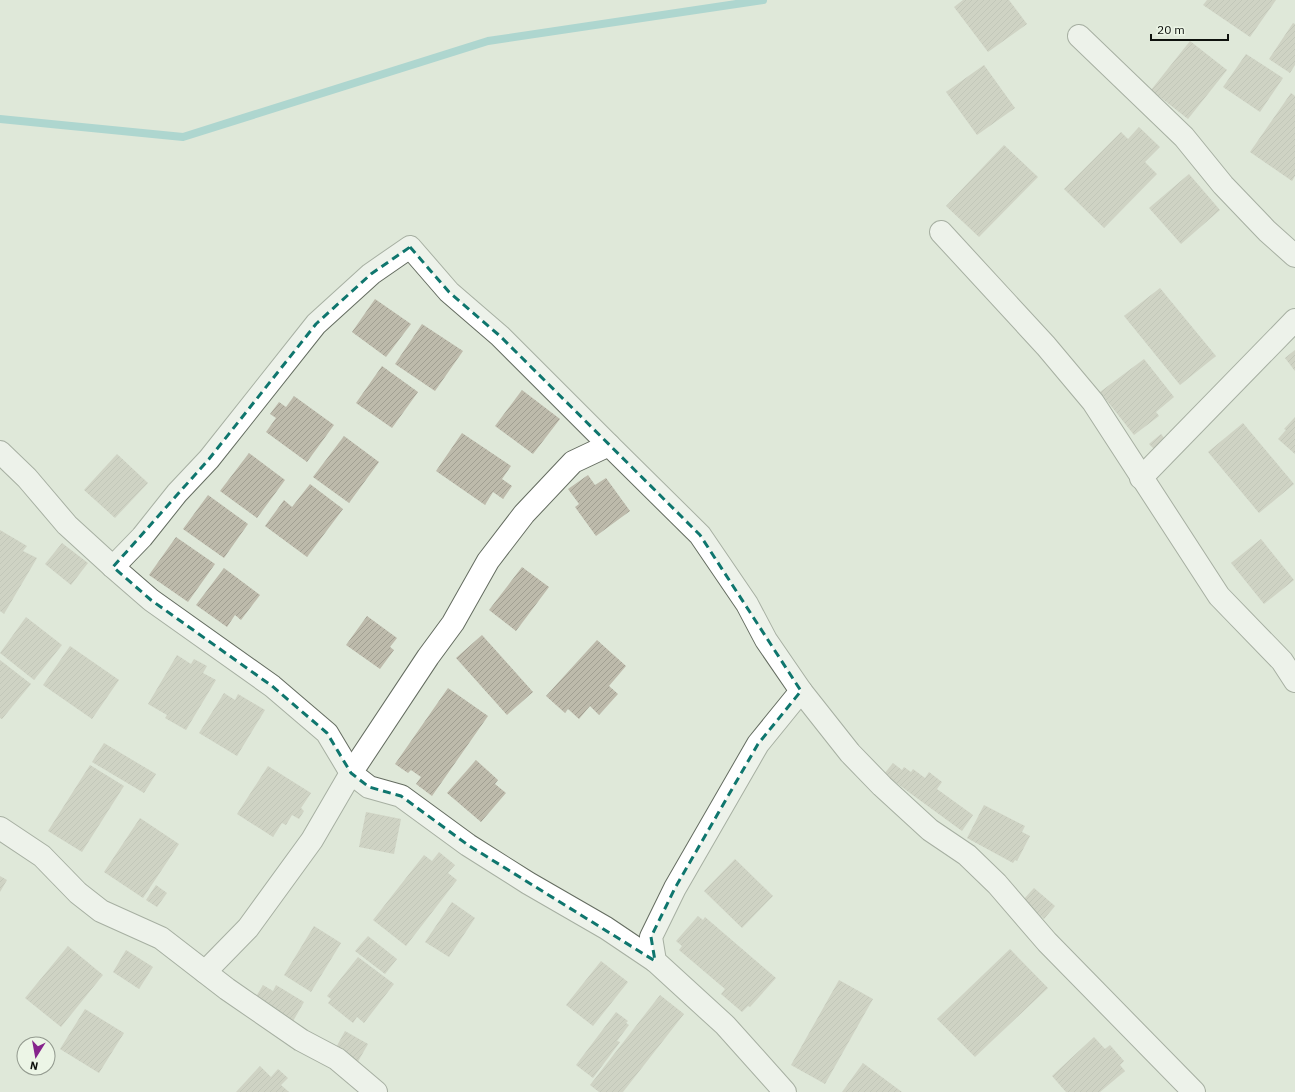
<svg xmlns="http://www.w3.org/2000/svg" width="1295" height="1092" viewBox="0 0 1295 1092" font-family="'IBM Plex Sans',sans-serif">
<style>
.lines{fill:none;stroke-linecap:round;stroke-linejoin:round}
.stream{stroke:#73c0c4;stroke-width:8}
.building{fill:url(#building-hatch)}
.minor-casing{stroke:#646c60;stroke-width:24}
.minor{stroke:#fff;stroke-width:22}
.marked{fill:none;stroke:#0f766e;stroke-width:3;stroke-dasharray:8 5;stroke-linejoin:round}
</style>
<defs>
<pattern id="building-hatch" width="6" height="6" patternUnits="userSpaceOnUse"><rect width="6" height="6" fill="#bdbaab"/><path d="M-1 1l2-2M0 6l6-6M5 7l2-2" fill="none" stroke="#a19f92"/></pattern>
</defs>
<rect width="100%" height="100%" fill="#dfe8d9"/>
<g class="lines">
<polyline class="stream" points="0,119 183,137 488,41 763,0"/>
</g>
<g class="building">
<polygon points="963,0 1009,0 1027,24 988,52 954,7"/>
<polygon points="1207,0 1276,0 1250,37 1203,5"/>
<polygon points="1293,23 1295,24 1295,65 1290,73 1269,59"/>
<polygon points="1190,41 1227,70 1188,119 1151,90"/>
<polygon points="1246,54 1283,78 1260,112 1223,87"/>
<polygon points="984,65 1015,108 977,135 946,92"/>
<polygon points="1291,93 1295,96 1295,176 1292,181 1250,152"/>
<polygon points="1139,127 1160,147 1145,162 1157,174 1104,228 1064,189 1121,132 1128,139"/>
<polygon points="1004,145 1038,177 979,237 946,206"/>
<polygon points="1189,174 1220,210 1181,244 1149,208"/>
<polygon points="1160,288 1216,356 1180,385 1124,316"/>
<polygon points="375,299 411,324 386,357 352,332"/>
<polygon points="422,324 463,351 435,391 395,364"/>
<polygon points="1295,350 1295,371 1285,358"/>
<polygon points="1144,359 1174,397 1156,412 1159,416 1134,435 1100,392"/>
<polygon points="382,366 418,392 392,428 356,403"/>
<polygon points="522,390 560,419 533,454 495,426"/>
<polygon points="294,396 334,425 307,462 266,432 276,418 270,414 279,402 286,407"/>
<polygon points="1295,417 1295,454 1278,439 1286,430 1284,429"/>
<polygon points="1243,423 1294,484 1259,513 1208,452"/>
<polygon points="462,433 511,466 502,479 512,486 503,499 493,492 485,505 436,471"/>
<polygon points="1161,434 1165,439 1154,449 1149,444"/>
<polygon points="344,436 379,462 349,503 313,477"/>
<polygon points="249,453 285,480 257,518 220,491"/>
<polygon points="117,454 148,483 115,518 84,490"/>
<polygon points="588,475 595,485 606,478 630,511 596,536 575,507 579,504 568,489"/>
<polygon points="310,484 343,509 307,557 265,526 284,500 292,507"/>
<polygon points="208,495 248,524 224,558 183,529"/>
<polygon points="0,530 27,546 23,551 37,558 4,614 0,611"/>
<polygon points="176,537 215,564 188,602 149,575"/>
<polygon points="1261,539 1294,580 1264,604 1231,563"/>
<polygon points="62,543 88,563 71,585 45,564"/>
<polygon points="522,567 549,587 516,631 489,610"/>
<polygon points="224,568 260,595 241,620 235,615 227,627 196,605"/>
<polygon points="367,616 397,638 390,647 394,650 380,669 346,645"/>
<polygon points="26,617 62,645 34,680 0,653"/>
<polygon points="482,635 533,692 507,715 456,658"/>
<polygon points="597,640 626,666 609,686 618,694 599,715 590,706 579,719 568,709 565,713 546,696"/>
<polygon points="70,646 119,680 92,719 43,685"/>
<polygon points="177,655 191,664 194,659 207,666 203,673 216,680 186,730 165,718 167,715 148,704"/>
<polygon points="0,660 31,684 2,719 0,718"/>
<polygon points="448,688 488,716 432,796 416,784 421,777 411,770 408,773 395,764"/>
<polygon points="224,693 235,700 238,694 265,710 237,756 199,733"/>
<polygon points="104,743 156,774 144,793 92,762"/>
<polygon points="476,760 498,780 495,784 506,793 481,822 447,793"/>
<polygon points="893,763 902,770 904,767 911,772 913,769 925,778 929,772 942,782 937,789 973,815 962,831 884,774"/>
<polygon points="90,765 124,786 82,852 48,831"/>
<polygon points="268,766 311,793 301,808 304,811 299,819 292,815 286,825 282,823 273,837 237,814"/>
<polygon points="984,805 1025,826 1022,832 1030,836 1017,861 1015,860 1013,863 967,838"/>
<polygon points="366,812 401,819 394,854 359,847"/>
<polygon points="140,818 179,844 143,898 104,872"/>
<polygon points="439,852 455,865 448,873 457,880 406,946 373,920 424,855 432,861"/>
<polygon points="735,859 773,896 742,928 704,891"/>
<polygon points="0,876 7,880 0,892"/>
<polygon points="156,885 167,893 157,907 146,900"/>
<polygon points="1034,888 1055,906 1044,919 1023,900"/>
<polygon points="452,902 475,918 449,957 425,942"/>
<polygon points="698,916 703,920 705,917 776,978 750,1007 748,1006 742,1012 721,994 725,989 679,950 682,946 676,941"/>
<polygon points="314,926 341,943 311,992 284,975"/>
<polygon points="368,936 397,959 385,974 355,951"/>
<polygon points="68,946 103,975 61,1027 25,998"/>
<polygon points="1010,949 1048,988 975,1057 937,1019"/>
<polygon points="126,950 153,967 139,989 113,972"/>
<polygon points="358,957 394,984 364,1023 357,1017 353,1023 328,1003 331,999 327,996"/>
<polygon points="601,961 628,982 593,1026 566,1005"/>
<polygon points="839,980 873,999 825,1084 791,1065"/>
<polygon points="263,985 273,991 276,985 304,1002 292,1023 254,1000"/>
<polygon points="660,995 684,1014 623,1092 599,1092 590,1085"/>
<polygon points="85,1009 124,1033 99,1073 60,1049"/>
<polygon points="616,1012 628,1021 626,1023 629,1025 617,1041 620,1042 593,1078 576,1065"/>
<polygon points="345,1031 368,1044 356,1065 333,1053"/>
<polygon points="1094,1037 1105,1049 1110,1045 1124,1061 1120,1065 1125,1071 1100,1092 1066,1092 1052,1076"/>
<polygon points="863,1063 902,1092 842,1092"/>
<polygon points="260,1066 271,1077 278,1069 288,1078 281,1085 289,1092 236,1092"/>
</g>
<g class="lines">
<defs>
<g id="minor">
<polyline points="1079,36 1184,137 1223,185 1267,231 1295,256"/>
<polyline points="941,232 1046,346 1093,402 1219,596 1282,661 1295,681"/>
<polyline points="609,445 500,336 449,292 410,247 371,274 316,324 209,459 177,493 142,537 113,567 151,600 272,686 327,733 351,773 369,787 401,796 468,845 528,883 606,928 655,961"/>
<polyline points="0,452 27,478 67,525 113,567"/>
<polyline points="1141,478 1295,320"/>
<polyline points="0,828 42,856 78,893 101,911 161,938 227,989 301,1040 337,1059 376,1092"/>
<polyline points="205,972 248,928 312,840 351,773 428,657 453,623 488,561 524,514 573,462 609,445 700,535 747,604 766,640 801,691 850,753 882,786 930,830 967,855 997,884 1047,942 1194,1092"/>
<polyline points="785,1092 725,1025 655,961 651,937 675,888 758,744 801,691"/>
</g>
</defs>
<use href="#minor" class="minor-casing"/>
<use href="#minor" class="minor"/>
</g>
<path d="M0 0H1295V1092H0ZM 410,247 L 449,292 L 500,336 L 700,535 L 801,691 L 758,744 L 675,888 L 651,937 L 655,961 L 468,845 L 401,796 L 369,787 L 351,773 L 327,733 L 272,686 L 151,600 L 113,567 L 209,459 L 316,324 L 371,274 Z" fill="#dfe8d9" fill-opacity=".55" fill-rule="evenodd"/>
<path class="marked" d="M 410,247 L 449,292 L 500,336 L 700,535 L 801,691 L 758,744 L 675,888 L 651,937 L 655,961 L 468,845 L 401,796 L 369,787 L 351,773 L 327,733 L 272,686 L 151,600 L 113,567 L 209,459 L 316,324 L 371,274 Z"/>
<g transform="translate(36 1056) rotate(191)"><circle r="19" fill="#ecf5e6" stroke="#939a8f"/>
<path d="M0-3L7 15L0 10L-7 15Z" fill="#86238c"/>
<text y="-6" font-size="11" font-weight="bold" text-anchor="middle" fill="#0e110d">N</text>
</g>
<path d="M1151 34v6h77v-6" fill="none" stroke="#0e110d" stroke-width="2"/>
<text x="1157" y="34" font-size="12" fill="#0e110d" stroke="#ecf5e6" stroke-width="3" paint-order="stroke">20 m</text>
</svg>
